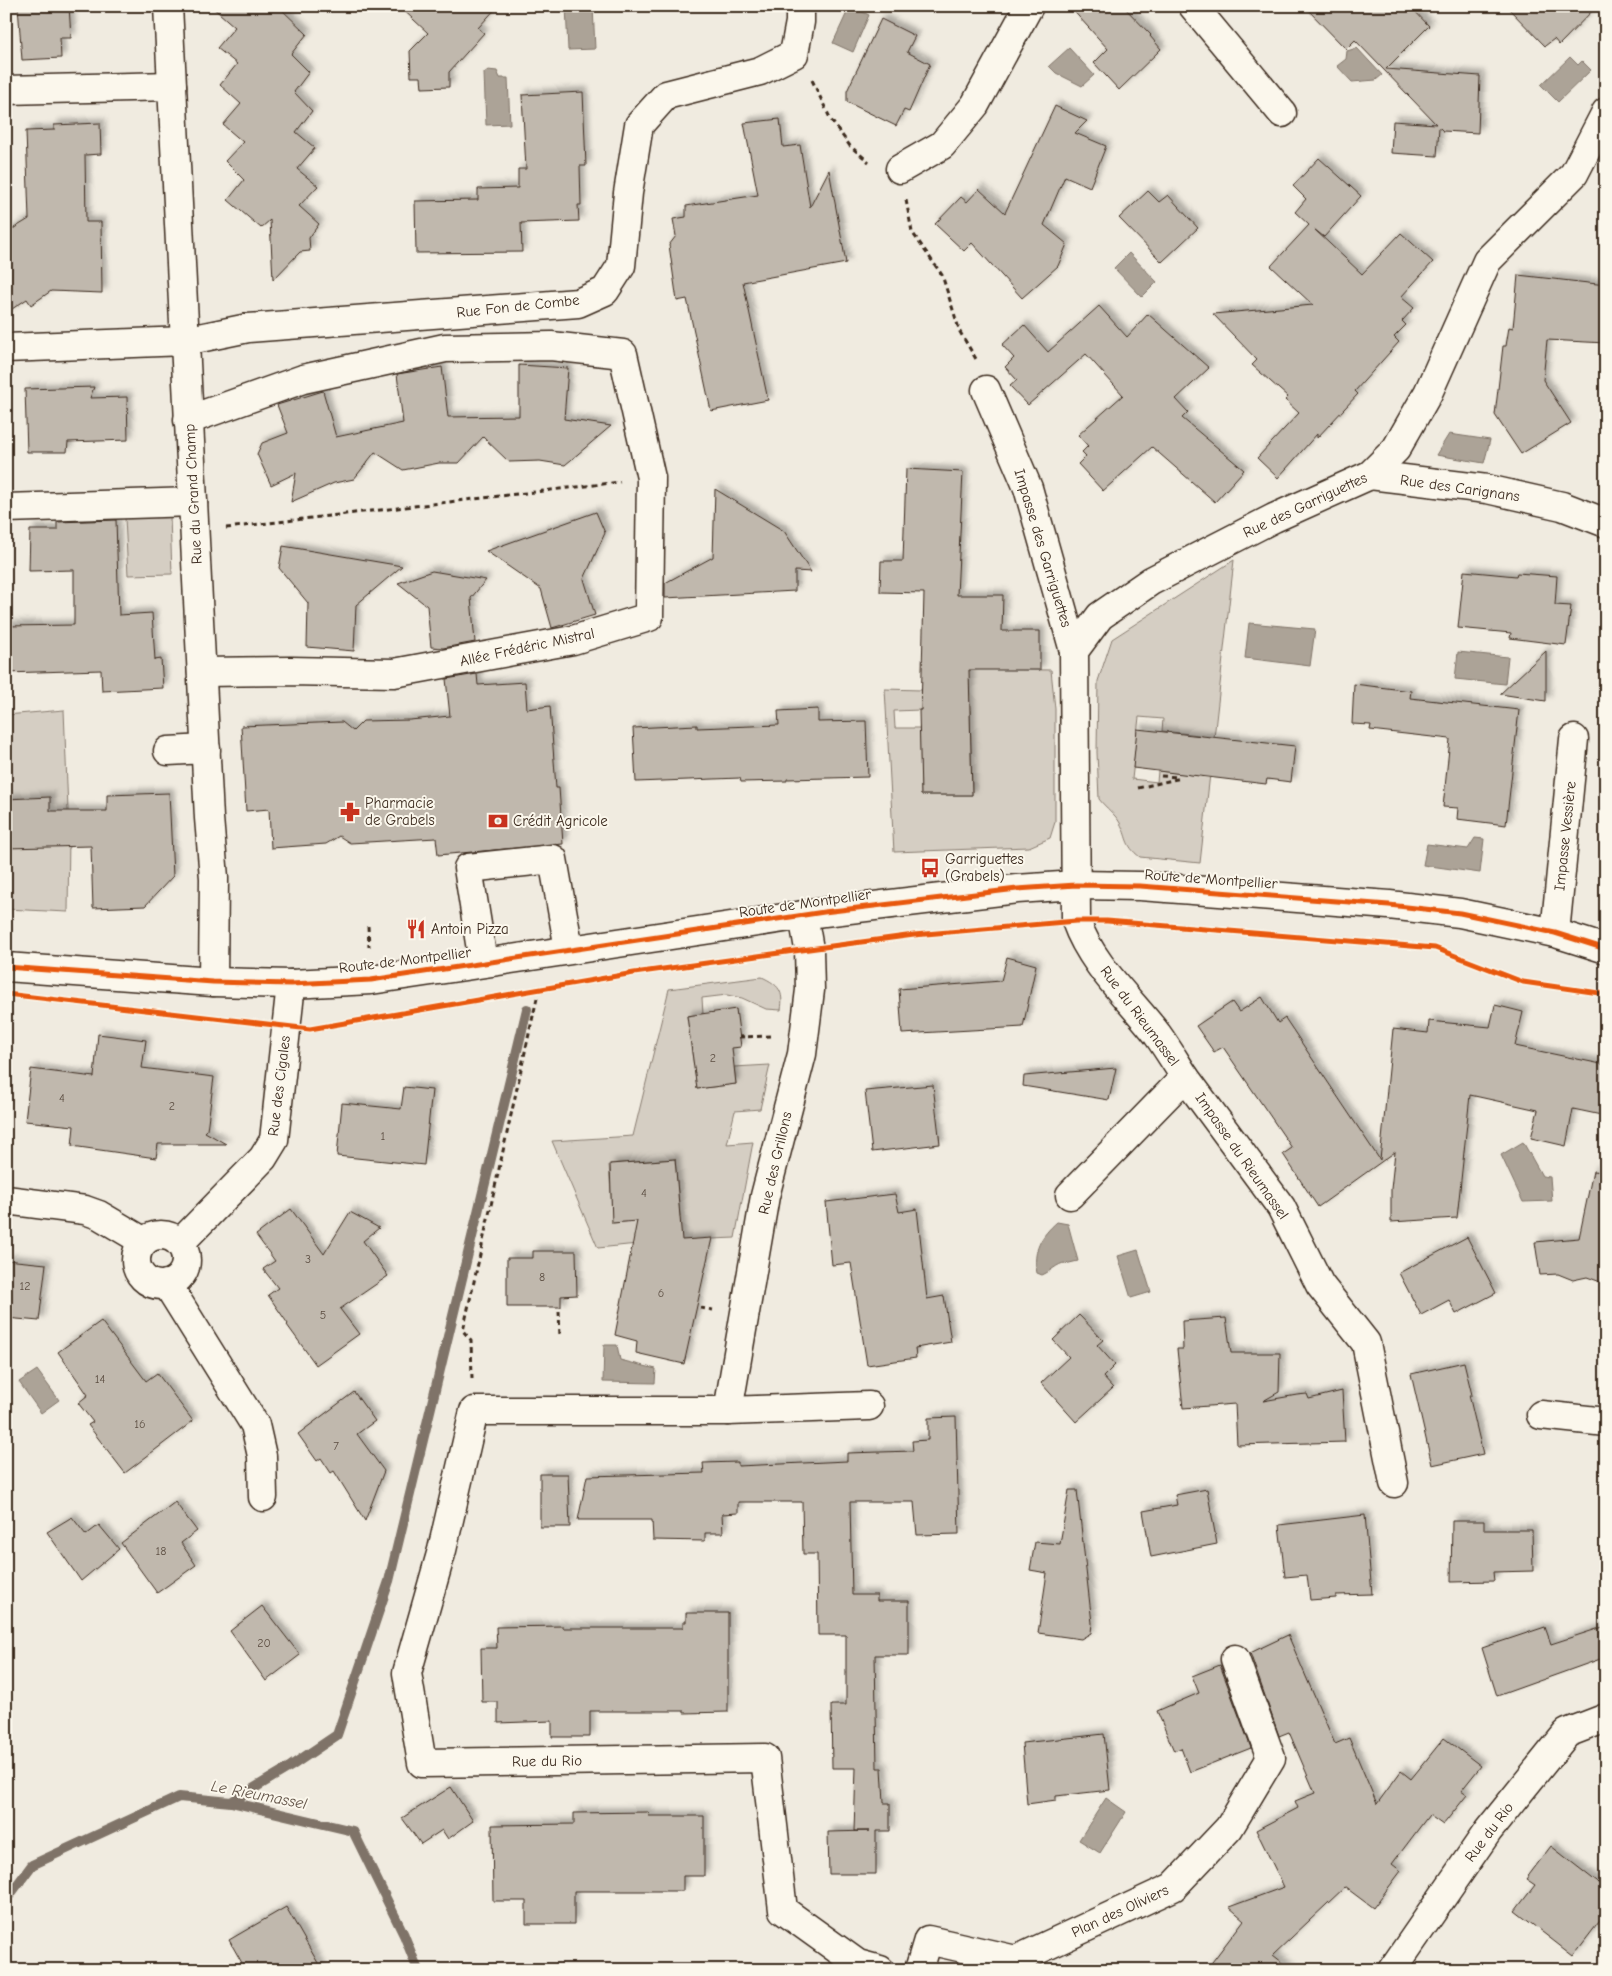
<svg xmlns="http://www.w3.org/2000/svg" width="1612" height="1976" viewBox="0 0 1612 1976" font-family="'Comic Neue',sans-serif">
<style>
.green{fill:#d5cec3;stroke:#887c70;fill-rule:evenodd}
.water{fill:#aca397;stroke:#7f7367}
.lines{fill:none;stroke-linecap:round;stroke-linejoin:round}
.stream{stroke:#7f7367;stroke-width:10}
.building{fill:#c0b8ad;stroke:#3b2a1e;filter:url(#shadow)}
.minor-casing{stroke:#3b2a1e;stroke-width:31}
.path{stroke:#3b2a1e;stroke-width:3;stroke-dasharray:5 4;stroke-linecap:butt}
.minor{stroke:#fbf7ec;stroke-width:28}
.cycleway-casing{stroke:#fbf7ec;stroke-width:8}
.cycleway{stroke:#e8590c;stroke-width:5}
.labels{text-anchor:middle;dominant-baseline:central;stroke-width:4;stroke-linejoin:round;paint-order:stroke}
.number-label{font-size:12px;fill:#5c4e42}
.street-label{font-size:15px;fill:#3b2a1e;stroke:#fbf7ec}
.poi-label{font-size:15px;fill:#3b2a1e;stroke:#fbf7ec;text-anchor:start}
.water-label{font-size:16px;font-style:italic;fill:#635448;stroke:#fbf7ec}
</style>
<defs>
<filter id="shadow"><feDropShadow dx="4.5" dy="-4.5" stdDeviation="2.5" flood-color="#0004"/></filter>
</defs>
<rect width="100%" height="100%" fill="#f0ebe0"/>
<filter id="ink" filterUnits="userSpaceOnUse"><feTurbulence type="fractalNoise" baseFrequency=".02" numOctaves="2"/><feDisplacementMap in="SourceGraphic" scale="10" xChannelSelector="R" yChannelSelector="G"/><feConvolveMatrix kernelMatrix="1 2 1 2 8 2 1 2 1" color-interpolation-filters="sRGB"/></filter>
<g filter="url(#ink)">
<g class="green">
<polygon points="170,516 172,574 128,575 125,518"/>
<path d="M 1234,560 L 1200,863 L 1140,857 C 1124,845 1128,837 1120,823 C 1116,815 1105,807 1099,799 L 1097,752 L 1098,681 L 1112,639 ZM 1139,717 L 1163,719 L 1162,731 L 1199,735 L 1195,775 L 1158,771 L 1157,782 L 1132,779 Z"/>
<path d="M 959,669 L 1051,670 L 1055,709 L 1055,822 L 1050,838 L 1029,847 L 894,852 L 885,689 L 958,691 ZM 920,710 L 970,710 L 972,795 L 921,795 L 920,728 L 895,728 L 894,711 Z"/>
<polygon points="64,710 69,835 68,912 6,909 6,715"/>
<path d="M 762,977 C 779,985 784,991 781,1010 L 766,1009 L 742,998 L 727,995 L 702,998 L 703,1014 L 687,1016 L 697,1089 L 736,1084 L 734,1067 L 770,1065 L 760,1109 L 735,1111 L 727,1144 L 753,1142 L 735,1238 L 667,1241 L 598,1248 L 552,1141 L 633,1136 L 669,989 ZM 675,1159 L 680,1216 L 613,1223 L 609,1164 Z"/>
</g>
<g class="water">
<polygon points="566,6 593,6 595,49 568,50"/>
<polygon points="850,6 869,15 853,52 833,43"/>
<polygon points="1069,48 1094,75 1082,86 1056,73 1049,66"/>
<polygon points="1357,48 1382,75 1376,80 1352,82 1337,66 1346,59 1347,51"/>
<polygon points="1570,57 1578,65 1582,61 1591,70 1558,102 1541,85"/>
<polygon points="488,70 497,71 500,78 508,78 510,124 486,125 484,73"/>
<polygon points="1129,253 1157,282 1142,297 1114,268"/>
<polygon points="1449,434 1490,440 1484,463 1436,455"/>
<polygon points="1249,623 1315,629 1310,666 1245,658"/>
<polygon points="1458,652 1508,657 1505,684 1455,679"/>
<polygon points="1475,838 1484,839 1480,873 1423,865 1427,844 1468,849"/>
<polygon points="1523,1142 1542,1176 1550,1177 1552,1201 1523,1202 1501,1155"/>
<path d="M 1057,1222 L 1068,1224 L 1078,1261 L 1065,1264 L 1065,1263 C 1058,1263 1050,1272 1042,1275 L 1037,1273 C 1032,1251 1041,1236 1057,1222 Z"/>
<polygon points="1138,1250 1151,1292 1131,1298 1118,1256"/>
<polygon points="604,1345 617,1345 620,1360 656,1369 655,1383 603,1382"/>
<polygon points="37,1370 59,1400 41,1413 19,1382"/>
<polygon points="1106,1798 1126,1812 1100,1853 1079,1840"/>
</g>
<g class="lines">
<g class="stream">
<polyline points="231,1802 291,1766 337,1735 389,1581 527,1009"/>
<polyline points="6,1900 32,1865 179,1797 231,1802 353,1831 404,1935 418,1970"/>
</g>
</g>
<g class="building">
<polygon points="18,6 69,6 71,38 60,38 61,58 22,60"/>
<polygon points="211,6 278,6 307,34 291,54 309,72 294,92 312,111 296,132 315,148 297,169 318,186 299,206 319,224 309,238 310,251 300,252 273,280 270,220 261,228 228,200 244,180 225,161 243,142 223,125 241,104 220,85 237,64 217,48 235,27"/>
<polygon points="399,6 498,6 478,28 484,33 449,72 449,87 422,88 421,77 411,77 410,51 428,33"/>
<polygon points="1069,6 1123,6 1151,35 1150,36 1161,49 1119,90 1094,63 1108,49"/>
<polygon points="1304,6 1410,6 1429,26 1386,69 1480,76 1478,133 1443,131 1439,127 1437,156 1391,153 1393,121 1436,124 1355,40 1346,49"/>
<polygon points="1506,6 1597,6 1559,45 1554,39 1545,46"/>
<polygon points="881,19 915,36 907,52 930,64 909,112 904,110 896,126 847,102 847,91"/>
<polygon points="583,92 586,166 580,166 581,205 578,205 579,221 521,223 522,252 416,253 415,201 478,200 478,189 518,188 518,169 526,169 522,95"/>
<polygon points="1055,106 1087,121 1075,133 1106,146 1090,187 1065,176 1044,225 1067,244 1058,266 1022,298 972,243 964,251 935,224 961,197 967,202 979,189 1005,213"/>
<polygon points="780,119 783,147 800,145 810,207 829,170 846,263 743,282 768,400 711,411 687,299 677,301 669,245 676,236 673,219 686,217 686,206 758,195 744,123"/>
<polygon points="100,123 101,154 85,155 86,222 101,222 102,293 51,291 31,305 27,299 6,313 6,233 29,219 26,131 54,130 54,125"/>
<polygon points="1319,158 1361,196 1324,237 1314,229 1362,274 1401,233 1433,262 1401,297 1414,308 1402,321 1406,325 1394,337 1399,342 1355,391 1358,394 1317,438 1317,434 1278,478 1257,458 1299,413 1285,400 1288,397 1252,365 1257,360 1213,314 1313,305 1271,266 1309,225 1295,212 1306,199 1293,186"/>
<polygon points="1148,191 1159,202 1168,195 1198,228 1162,262 1119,218"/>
<polygon points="1518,275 1606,285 1606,343 1547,340 1543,380 1571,423 1521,454 1495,415 1503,346 1506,346 1509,327 1513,328"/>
<polygon points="1099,306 1127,337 1148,314 1209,368 1176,399 1188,412 1182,418 1244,470 1215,502 1152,447 1103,491 1078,464 1086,456 1082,452 1088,446 1078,435 1123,395 1086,354 1028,405 1010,386 1017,380 1005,367 1014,358 1002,345 1024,325 1048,352"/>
<polygon points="519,365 568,368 564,419 611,426 565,465 540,461 509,462 483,437 459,463 439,463 403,470 375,452 354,479 334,483 291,502 296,473 271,485 257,454 262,443 288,433 277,405 323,391 336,437 403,423 397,374 410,372 442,367 448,417 519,416"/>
<polygon points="94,387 90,398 127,397 128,440 68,442 67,452 27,452 25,389"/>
<polygon points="906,469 963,472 957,595 1003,595 1002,631 1040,631 1040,670 969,670 972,795 921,795 919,710 921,710 924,593 880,592 881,561 903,561"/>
<polygon points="715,489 784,531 811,572 795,571 795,591 665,598 665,583 713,557"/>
<polygon points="596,512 605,533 584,579 595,615 552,628 541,589 486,551"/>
<polygon points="116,520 119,615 152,613 155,660 161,659 163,688 102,691 101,670 6,673 6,626 74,625 74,570 29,571 30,530 57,530 57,522"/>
<polygon points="283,546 402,566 356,605 354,651 307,647 308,603 279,568"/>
<polygon points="432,571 486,580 471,598 475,642 443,648 431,647 427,606 398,583"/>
<polygon points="1464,571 1516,576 1517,573 1557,576 1555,605 1571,606 1566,645 1510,638 1511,633 1458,628"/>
<polygon points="1546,651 1546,701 1500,694"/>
<polygon points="477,674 478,685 525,682 527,709 550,706 556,788 559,788 563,844 438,855 436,838 350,843 339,836 326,844 271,848 269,809 246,811 241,726 342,722 353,731 363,721 410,720 450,716 446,679"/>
<polygon points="1354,684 1411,691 1410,698 1519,710 1506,825 1457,819 1458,808 1443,807 1450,739 1370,730 1371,725 1352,724"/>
<polygon points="818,709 818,722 866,721 868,777 787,779 787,781 741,782 740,778 636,782 633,728 697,725 697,728 779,725 778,711"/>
<polygon points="1137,729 1295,746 1291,782 1267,779 1266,784 1133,768"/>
<polygon points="169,793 173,876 145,906 93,908 91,846 6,848 6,799 50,797 50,811 107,811 107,795"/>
<polygon points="1007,957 1036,965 1023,1027 902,1034 899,989 1001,981"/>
<polygon points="1262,997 1278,1023 1285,1018 1380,1160 1393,1029 1428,1033 1429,1021 1490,1027 1495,1005 1523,1012 1515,1046 1606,1065 1606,1116 1573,1109 1566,1146 1531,1138 1538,1110 1470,1095 1457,1218 1391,1222 1391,1189 1395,1152 1318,1207 1283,1154 1292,1148 1223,1047 1214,1052 1196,1026 1232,1002 1239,1012"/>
<polygon points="736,1009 741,1047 732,1048 736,1084 697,1089 687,1016"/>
<polygon points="98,1034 146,1040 142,1068 214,1077 207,1130 205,1132 226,1144 158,1144 156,1158 72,1146 74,1126 25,1121 31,1069 94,1077"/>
<polygon points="1116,1068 1109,1100 1023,1086 1024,1076"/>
<polygon points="933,1085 940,1144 872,1152 865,1091"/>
<polygon points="404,1087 432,1090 424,1165 337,1156 342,1103 401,1109"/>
<polygon points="675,1159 682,1240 712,1238 684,1364 636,1353 637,1341 615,1335 637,1221 612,1223 610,1164"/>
<polygon points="1593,1171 1606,1172 1606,1284 1587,1277 1573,1280 1558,1274 1540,1275 1535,1242 1579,1238"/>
<polygon points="895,1194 899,1212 917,1209 927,1299 944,1296 951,1342 915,1348 916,1358 867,1365 851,1263 832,1265 826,1202"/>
<polygon points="291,1209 324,1254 350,1212 379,1228 363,1241 388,1276 340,1309 359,1334 316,1365 287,1325 288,1324 268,1295 278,1288 263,1269 275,1261 256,1235"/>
<polygon points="1467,1237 1496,1293 1456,1314 1449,1300 1421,1315 1399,1273"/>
<polygon points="533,1251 576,1251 577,1295 561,1296 561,1307 507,1307 507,1258 533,1258"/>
<polygon points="6,1260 46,1264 39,1321 6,1318"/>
<polygon points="1079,1315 1103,1340 1097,1345 1115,1365 1103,1377 1113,1388 1076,1422 1041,1383 1069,1357 1053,1340"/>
<polygon points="1226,1318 1231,1353 1280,1353 1279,1392 1263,1401 1297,1395 1307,1394 1309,1399 1342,1391 1345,1442 1237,1445 1235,1404 1183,1408 1177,1349 1183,1349 1182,1321"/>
<polygon points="101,1321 146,1381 157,1373 193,1421 125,1473 88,1425 93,1422 78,1403 88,1395 58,1352"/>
<polygon points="1464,1362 1472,1395 1469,1395 1483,1454 1432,1465 1411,1374"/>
<polygon points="354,1392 375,1421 357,1434 384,1471 365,1521 334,1471 331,1473 321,1458 317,1461 298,1434"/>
<polygon points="956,1417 959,1534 917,1535 914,1502 850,1502 852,1595 877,1595 877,1601 909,1601 909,1655 875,1655 877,1768 882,1768 884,1803 890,1803 890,1831 876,1831 876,1874 829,1874 828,1832 870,1831 854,1831 856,1768 832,1768 831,1705 846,1705 846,1635 818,1635 817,1554 803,1554 802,1502 738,1502 738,1513 722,1514 723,1533 705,1533 705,1541 653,1540 652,1520 578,1520 587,1476 704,1473 703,1463 738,1462 738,1466 847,1461 847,1453 913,1451 912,1441 928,1440 928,1418"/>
<polygon points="540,1474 568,1474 570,1527 540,1527"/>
<polygon points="1207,1489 1217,1544 1151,1557 1143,1511 1177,1505 1175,1495"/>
<polygon points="1069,1490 1077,1490 1092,1623 1091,1633 1081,1639 1038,1633 1047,1573 1030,1570 1035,1542 1060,1544"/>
<polygon points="175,1502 197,1531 181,1543 196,1565 157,1593 121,1543"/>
<polygon points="1365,1515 1372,1594 1336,1595 1336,1598 1310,1600 1307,1575 1285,1577 1279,1525"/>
<polygon points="72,1517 86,1535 99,1525 119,1549 81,1581 47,1532"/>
<polygon points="1452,1521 1484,1521 1484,1530 1532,1530 1533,1571 1493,1572 1494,1581 1451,1582"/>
<polygon points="262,1606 300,1655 266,1681 230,1631"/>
<polygon points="686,1613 728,1613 728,1712 684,1713 684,1711 590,1711 590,1737 552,1737 552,1721 498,1723 498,1702 482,1702 481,1648 497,1648 496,1627 563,1626 563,1628 683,1628 683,1622 686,1622"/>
<polygon points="1606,1626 1606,1657 1497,1696 1482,1648 1545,1627 1551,1644"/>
<polygon points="1288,1635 1335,1744 1349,1738 1377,1804 1401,1771 1411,1779 1444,1738 1481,1766 1461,1791 1467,1795 1443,1825 1429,1815 1392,1864 1401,1871 1373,1908 1345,1887 1273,1955 1292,1970 1206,1970 1244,1920 1229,1907 1284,1887 1256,1830 1298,1808 1295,1801 1315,1793 1289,1732 1279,1736 1250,1653"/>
<polygon points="1220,1665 1251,1748 1190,1772 1181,1748 1174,1751 1157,1711 1199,1693 1192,1676"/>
<polygon points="1104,1734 1110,1790 1056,1796 1056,1800 1027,1804 1022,1743"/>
<polygon points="451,1787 473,1821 448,1839 442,1830 421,1844 402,1818"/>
<polygon points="648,1812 649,1816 704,1816 704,1876 683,1876 683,1891 574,1891 574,1924 526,1924 526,1901 493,1901 492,1825 574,1824 574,1813"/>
<polygon points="1551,1846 1606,1889 1606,1913 1573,1956 1515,1911 1535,1885 1526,1879"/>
<polygon points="286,1907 322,1970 246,1970 229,1940"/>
</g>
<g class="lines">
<defs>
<g id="minor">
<polyline points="168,6 209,818 214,878 213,982"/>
<polyline points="1193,6 1282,113"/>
<polyline points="6,90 172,86"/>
<polyline points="900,169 942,145 975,105 1029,6"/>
<polyline points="6,348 185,341 248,328 578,303 605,291 621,266 628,193 639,125 666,95 760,71 794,54 800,22 800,6"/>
<polyline points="986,390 1028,488 1074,651"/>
<polyline points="188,420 303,379 445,348 551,346 623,354 651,478 649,617 573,640 394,673 290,671 202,672"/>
<polyline points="1370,475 1487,489 1562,506 1606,523"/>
<polyline points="6,508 193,502"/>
<polyline points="168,751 206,749"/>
<polyline points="1555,933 1574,739"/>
<polyline points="483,962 468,868 553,859 569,949"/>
<polyline points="6,967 213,982 291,984 371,980 824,912 1017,889 1076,885 1140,886 1389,905 1460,913 1555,933 1606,949"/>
<polyline points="1185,1077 1281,1207 1320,1285 1366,1343 1394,1483"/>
<path d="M 1070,1195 L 1185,1077 C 1176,1063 1167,1048 1157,1034 C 1129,998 1091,964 1076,921 L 1074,651 L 1100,616 L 1151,581 L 1274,518 L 1370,475 L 1396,449 L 1428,393 L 1487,261 L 1574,174 L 1606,112"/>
<polyline points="6,1200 85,1210 99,1215 143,1241"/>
<circle cx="161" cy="1260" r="25"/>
<polyline points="180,1243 263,1158 274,1140 291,984"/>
<polyline points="167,1284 255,1425 262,1456 263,1497"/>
<polyline points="869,1406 728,1411 474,1411 442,1550 407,1673 422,1763 765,1758 783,1910 858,1964 880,1970"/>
<polyline points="728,1411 765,1196 802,1054 810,990 809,949 803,915"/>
<polyline points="1541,1415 1606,1422"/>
<polyline points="919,1970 928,1940 1016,1960 1173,1887 1229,1828 1271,1758 1235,1659"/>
<polyline points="1392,1970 1488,1831 1567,1733 1606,1718"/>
</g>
</defs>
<use href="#minor" class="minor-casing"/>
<g class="path">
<polyline points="812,80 831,120 850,146 869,162"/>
<polyline points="906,200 912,232 942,275 960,332 976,359"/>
<polyline points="226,528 620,482"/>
<polyline points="1161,776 1178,777"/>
<polyline points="1138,788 1181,778"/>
<polyline points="368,926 369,947"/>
<polyline points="739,1037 771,1036"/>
<polyline points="700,1308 713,1310"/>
<polyline points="559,1311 560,1337"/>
<polyline points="472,1379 471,1340 463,1331 537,998"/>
</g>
<use href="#minor" class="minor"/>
<defs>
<g id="cycleway">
<polyline points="6,967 213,982 291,984 371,980 824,912 1017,889 1076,885 1140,886 1389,905 1460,913 1555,933 1606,949"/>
<polyline points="6,994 310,1029 634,973 809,949 914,935 1076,921 1107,921 1435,948 1523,982 1606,994"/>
</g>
</defs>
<use href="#cycleway" class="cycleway-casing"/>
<use href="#cycleway" class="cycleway"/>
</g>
</g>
<defs>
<symbol id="pharmacy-bare" viewBox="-9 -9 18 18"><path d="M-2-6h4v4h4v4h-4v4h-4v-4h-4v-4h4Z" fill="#c8321e" stroke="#fbf7ec" stroke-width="2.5" paint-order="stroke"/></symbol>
<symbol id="bank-bare" viewBox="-9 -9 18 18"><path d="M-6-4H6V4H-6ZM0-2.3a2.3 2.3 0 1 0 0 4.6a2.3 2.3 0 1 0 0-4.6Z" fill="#c8321e" stroke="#fbf7ec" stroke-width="2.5" paint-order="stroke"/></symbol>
<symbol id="bus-bare" viewBox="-9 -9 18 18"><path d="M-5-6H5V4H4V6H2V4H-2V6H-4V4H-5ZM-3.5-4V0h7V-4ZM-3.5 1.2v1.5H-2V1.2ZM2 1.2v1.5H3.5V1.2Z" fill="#c8321e" stroke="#fbf7ec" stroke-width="2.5" paint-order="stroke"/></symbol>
<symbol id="restaurant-bare" viewBox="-9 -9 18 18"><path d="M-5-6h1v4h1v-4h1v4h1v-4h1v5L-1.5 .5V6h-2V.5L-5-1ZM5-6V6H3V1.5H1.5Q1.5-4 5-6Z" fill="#c8321e" stroke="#fbf7ec" stroke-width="2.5" paint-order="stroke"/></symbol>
</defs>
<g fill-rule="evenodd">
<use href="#pharmacy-bare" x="336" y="798" width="28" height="28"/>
<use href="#bank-bare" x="484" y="807" width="28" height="28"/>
<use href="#bus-bare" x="916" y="854" width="28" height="28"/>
<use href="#restaurant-bare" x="402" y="915" width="28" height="28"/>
</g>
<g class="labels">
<g class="number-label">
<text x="713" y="1058">2</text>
<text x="62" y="1098">4</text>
<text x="172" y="1106">2</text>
<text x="383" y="1136">1</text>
<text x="644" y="1193">4</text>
<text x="308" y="1259">3</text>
<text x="542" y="1277">8</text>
<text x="25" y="1286">12</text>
<text x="661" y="1293">6</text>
<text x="323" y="1315">5</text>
<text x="100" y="1379">14</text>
<text x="140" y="1424">16</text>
<text x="336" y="1446">7</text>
<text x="161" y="1551">18</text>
<text x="264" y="1643">20</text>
</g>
<g class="street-label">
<text transform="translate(518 306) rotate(-6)">Rue Fon de Combe</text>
<text transform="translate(1460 488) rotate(8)">Rue des Carignans</text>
<text transform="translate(193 494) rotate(-93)">Rue du Grand Champ</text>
<text transform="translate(1305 505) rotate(-25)">Rue des Garriguettes</text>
<text transform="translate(1043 548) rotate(73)">Impasse des Garriguettes</text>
<text transform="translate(527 647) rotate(-12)">Allée Frédéric Mistral</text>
<text transform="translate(1565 836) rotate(-84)">Impasse Vessière</text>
<text transform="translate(1211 879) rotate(4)">Route de Montpellier</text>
<text transform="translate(805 903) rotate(-8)">Route de Montpellier</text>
<text transform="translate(405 960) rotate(-7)">Route de Montpellier</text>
<text transform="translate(1140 1016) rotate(53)">Rue du Rieumassel</text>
<text transform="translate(279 1086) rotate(-83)">Rue des Cigales</text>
<text transform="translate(1242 1156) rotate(55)">Impasse du Rieumassel</text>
<text transform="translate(775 1163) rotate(-77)">Rue des Grillons</text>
<text transform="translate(547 1761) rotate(-1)">Rue du Rio</text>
<text transform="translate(1489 1832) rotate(-53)">Rue du Rio</text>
<text transform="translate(1120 1911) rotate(-25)">Plan des Oliviers</text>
</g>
<g class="poi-label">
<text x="365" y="803">Pharmacie<tspan x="365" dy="17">de Grabels</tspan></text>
<text x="513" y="821">Crédit Agricole</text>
<text x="945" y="859">Garriguettes<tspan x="945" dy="17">(Grabels)</tspan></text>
<text x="431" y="929">Antoin Pizza</text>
</g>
<g class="water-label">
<text transform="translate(259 1795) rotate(11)">Le Rieumassel</text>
</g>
</g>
<rect width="1612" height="1976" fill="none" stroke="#fbf7ec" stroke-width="25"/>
<rect x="12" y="12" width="1587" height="1951" fill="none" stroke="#3b2a1e" stroke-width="2" filter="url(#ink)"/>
</svg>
